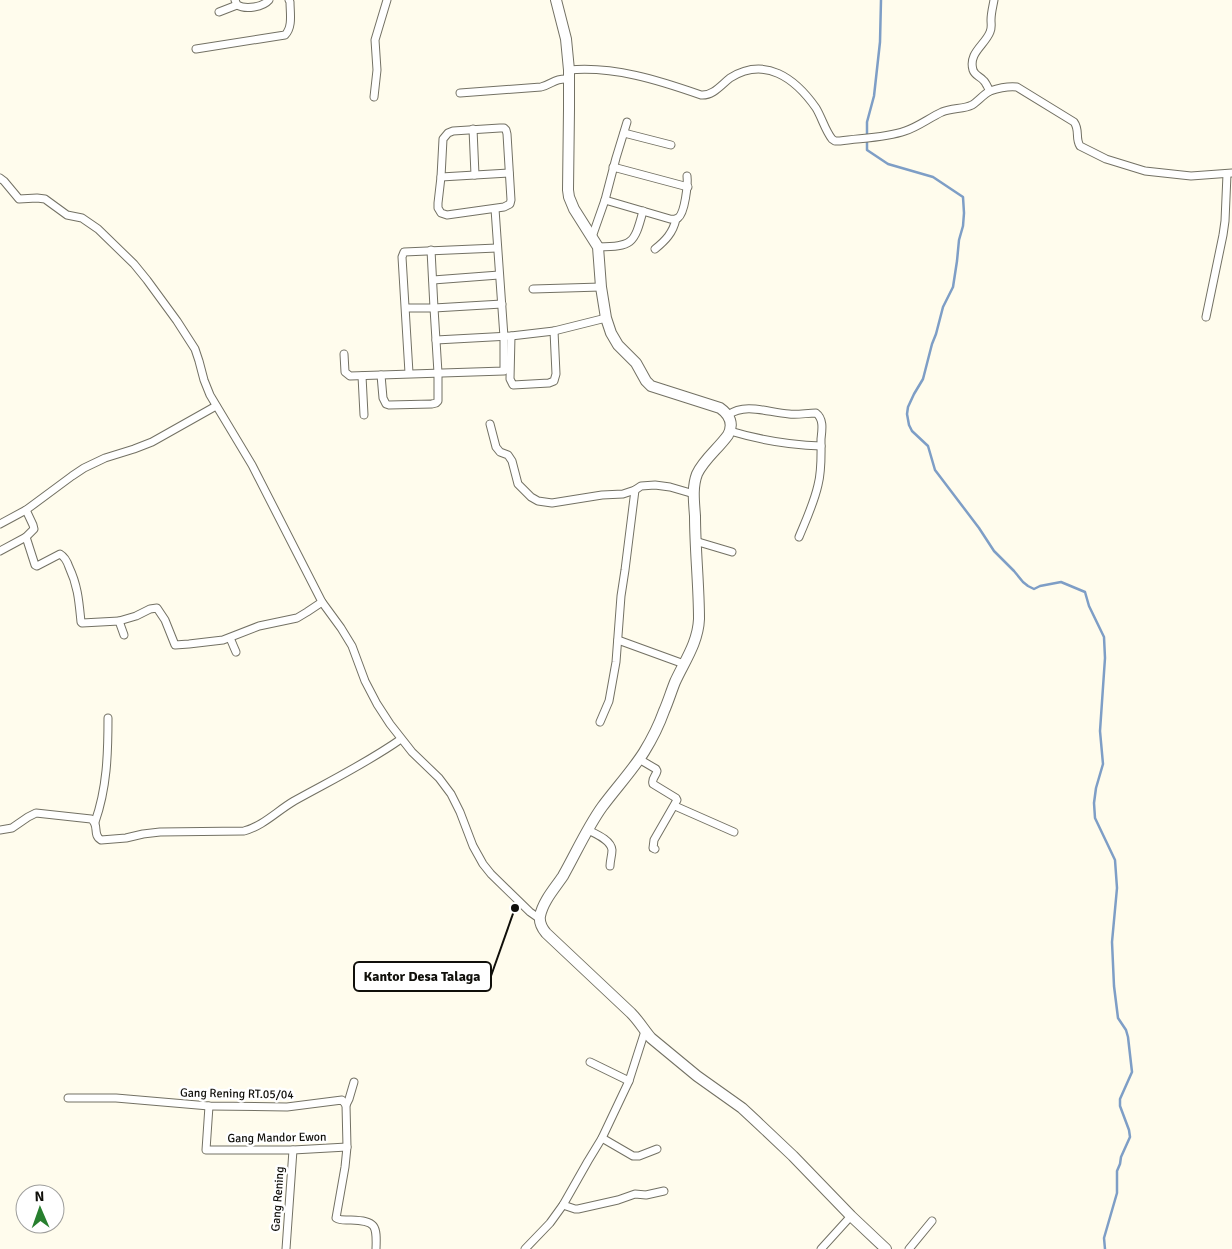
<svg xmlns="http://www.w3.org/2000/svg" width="1232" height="1249" viewBox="0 0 1232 1249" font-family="Signika,sans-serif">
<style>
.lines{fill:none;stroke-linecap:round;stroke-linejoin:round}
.stream{stroke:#7e9ec6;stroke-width:2.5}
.street-casing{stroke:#737164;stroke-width:9}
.secondary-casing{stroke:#737164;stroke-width:12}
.street{stroke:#fff;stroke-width:7}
.secondary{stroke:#fff;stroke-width:10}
.labels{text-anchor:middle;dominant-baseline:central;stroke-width:5;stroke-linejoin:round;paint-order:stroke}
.street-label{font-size:12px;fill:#100f0a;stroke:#fff}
.leader{fill:none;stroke:#100f0a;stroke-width:2}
.callout-dot{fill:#100f0a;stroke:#fff;stroke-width:2}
.callout{fill:#fff;stroke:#100f0a;stroke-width:2}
.callout-label{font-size:14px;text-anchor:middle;font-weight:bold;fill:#100f0a}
</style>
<rect width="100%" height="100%" fill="#fffced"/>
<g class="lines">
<polyline class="stream" points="881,0 880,42 874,96 867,122 867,150 888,164 933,177 963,197 964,213 963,226 959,240 957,261 953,287 943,307 936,334 932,344 923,379 914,394 908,407 907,414 909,425 912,431 928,446 935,470 979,528 994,551 1014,571 1023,582 1028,586 1034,589 1040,586 1061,582 1085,592 1089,606 1104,637 1105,658 1100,731 1103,764 1096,788 1094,803 1095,818 1115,860 1117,888 1112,942 1114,986 1118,1018 1126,1030 1128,1037 1132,1072 1120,1099 1120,1106 1129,1130 1130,1137 1121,1157 1120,1164 1117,1171 1117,1193 1104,1238 1105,1249"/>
<defs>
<g id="street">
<path d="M 235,0 L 237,5 C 246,10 263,7 269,0"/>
<polyline points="219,12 237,5"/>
<path d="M 196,49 L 285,35 C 293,27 290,13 290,2 L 289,0"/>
<path d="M 569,70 C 614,66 658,80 701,95 C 713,96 721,85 730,78 C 765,56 795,78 816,108 C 822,118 825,130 832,139 L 835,141 L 840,141 C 861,138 885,138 905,131 C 918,127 929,118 942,112 C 952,108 964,109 972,105 C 978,101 984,94 990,91 C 999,88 1008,86 1017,87 L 1074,122 C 1080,130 1075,138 1080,146 L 1106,159 L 1145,171 L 1191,176 L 1232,173"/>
<path d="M 990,91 C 988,88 986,83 984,81 C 980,76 975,76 973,70 C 968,53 985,45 990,32 C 992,28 991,24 991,20 C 991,13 993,6 994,0"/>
<path d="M 460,93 L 541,87 C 553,84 554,78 569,79"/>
<polyline points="374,97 377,70 375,40 387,0"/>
<path d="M 627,122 L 616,158 L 605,200 L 670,219 C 674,219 675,220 678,218 C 685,213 688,184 687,176"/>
<polygon points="500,128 504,128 506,130 507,134 511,200 510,204 504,207 447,215 441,213 438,208 438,203 441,177 443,139 448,133 453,131"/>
<polyline points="473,129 475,175"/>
<polyline points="624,133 671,145"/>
<polyline points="613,167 688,187"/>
<polyline points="441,177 509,173"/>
<polyline points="0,178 4,181 19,199 37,198 45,199 67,215 82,218 98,229 134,264 147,280 177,321 195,349 199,361 204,380 210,395 252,465 322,602 341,628 352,646 365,681 377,704 390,724 412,752 439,778 451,794 460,812 473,846 483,864 491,874 530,912 540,919"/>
<polyline points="592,237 605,200"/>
<path d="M 598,247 C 632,246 634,245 643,211"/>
<path d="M 655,249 C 665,241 673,233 676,219"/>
<polyline points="433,280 499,275"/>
<polyline points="533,289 601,287"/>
<polyline points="406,308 434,308 502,304"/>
<polyline points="1206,317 1223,235 1225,221 1227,174"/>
<polyline points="511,336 510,379 513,385 549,383 554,381 556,374 554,331"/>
<polyline points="436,340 511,336 554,331 606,318"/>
<polyline points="344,354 345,372 350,376 504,371 504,337 495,209"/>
<polyline points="409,373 402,257 404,252 497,248"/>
<polyline points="381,375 383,398 386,404 389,405 432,404 436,403 438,401 438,373 434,308 431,250"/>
<polyline points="362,376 364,415"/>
<path d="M 728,415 C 746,402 769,413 789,414 C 798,415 807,413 816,413 C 824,419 822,430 821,439 C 821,454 822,470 818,485 C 814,503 806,520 799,537"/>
<polyline points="490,424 496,447 500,452 508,455 512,461 518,484 531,497 538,501 552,503 602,495 623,494 635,490 641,486 655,485 670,487 694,494"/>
<path d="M 730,431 C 760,440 790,445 821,446"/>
<polyline points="0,524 26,510 72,476 84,468 105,458 134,449 152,442 216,406"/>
<path d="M 26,537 L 35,565 L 37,566 L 60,554 C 65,557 67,561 69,567 C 78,586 79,602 81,622 L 82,623 L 119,621 L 124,635"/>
<polyline points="695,541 732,552"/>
<polyline points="0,551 26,537 34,529 33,525 26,510"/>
<polyline points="119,621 136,616 150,609 157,608 165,620 175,645 189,644 223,640 259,626 297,618 307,612 322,602"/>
<polyline points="230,638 236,652"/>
<polyline points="618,640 684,664"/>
<polyline points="600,722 609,701 616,662 621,596 625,570 635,490"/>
<path d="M 639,759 L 656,769 L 657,771 C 656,776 651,779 653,784 L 676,798 L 677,800 L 654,840 L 653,848 L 655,849"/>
<polyline points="675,806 734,832"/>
<path d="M 95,822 C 107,788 108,754 108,718"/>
<path d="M 0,830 L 12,828 L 28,817 L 36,813 L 91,819 C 100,825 92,835 101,840 L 126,838 L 143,834 L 160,832 L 244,831 C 263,826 277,811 294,801 C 330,781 367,763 401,739"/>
<path d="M 588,830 C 596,834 611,840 612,850 C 612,855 610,861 610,866"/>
<polyline points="590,1062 629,1081"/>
<path d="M 68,1098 L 116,1098 L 209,1106 L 287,1107 L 342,1100 L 346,1105 L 347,1147 L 345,1167 L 336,1218 C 341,1221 346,1220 351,1220 C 376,1221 377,1225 376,1249"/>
<polyline points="346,1105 349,1099 354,1082"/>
<polyline points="209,1106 206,1150 293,1150 347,1147"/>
<polyline points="602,1138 633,1156 639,1156 657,1149"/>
<polyline points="563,1205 575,1209 578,1209 618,1200 635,1194 646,1195 664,1191"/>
<polyline points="286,1249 293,1150"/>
<polyline points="525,1249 550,1223 563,1205 588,1161 602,1138 629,1081 645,1031"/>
<polyline points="821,1249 851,1216"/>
<polyline points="909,1249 932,1221"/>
</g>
<path id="secondary" d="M 556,0 L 566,39 L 569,70 L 569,109 L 568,190 L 569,197 L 574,209 L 598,247 L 601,287 L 606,318 L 611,333 L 618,345 L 636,363 L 646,381 L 651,386 L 720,408 C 730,415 734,424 728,435 C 718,449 704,459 697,474 C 692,487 694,502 695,516 C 695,550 699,585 699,619 C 698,643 684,662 675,682 C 671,692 668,702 664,711 C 659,725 652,739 644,752 C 632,771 616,788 602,807 C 587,828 576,853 563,876 C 555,888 543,901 540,916 C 539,922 542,928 546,933 L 631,1013 C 639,1021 644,1030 651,1038 L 697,1076 L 742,1108 L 756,1121 L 793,1156 L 851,1216 L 886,1249"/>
</defs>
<use href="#street" class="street-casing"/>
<use href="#secondary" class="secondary-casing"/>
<use href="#street" class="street"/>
<use href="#secondary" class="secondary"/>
</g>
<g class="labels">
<g class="street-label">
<text transform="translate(237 1094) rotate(1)">Gang Rening RT.05/04</text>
<text transform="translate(277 1138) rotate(-1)">Gang Mandor Ewon</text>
<text transform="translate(278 1199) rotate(-86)">Gang Rening</text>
</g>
</g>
<path class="leader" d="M515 908L491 976"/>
<circle class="callout-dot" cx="515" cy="908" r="5"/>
<rect class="callout" x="354" y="962" width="137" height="29" rx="5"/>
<g class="callout-label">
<text x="422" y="981">Kantor Desa Talaga</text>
</g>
<g transform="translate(40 1209) rotate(358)"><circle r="24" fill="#ffffff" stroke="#9f9f9d"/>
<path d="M0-4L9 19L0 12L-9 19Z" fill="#277f2e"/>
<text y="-8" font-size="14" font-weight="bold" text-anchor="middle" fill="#100f0a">N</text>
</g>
</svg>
